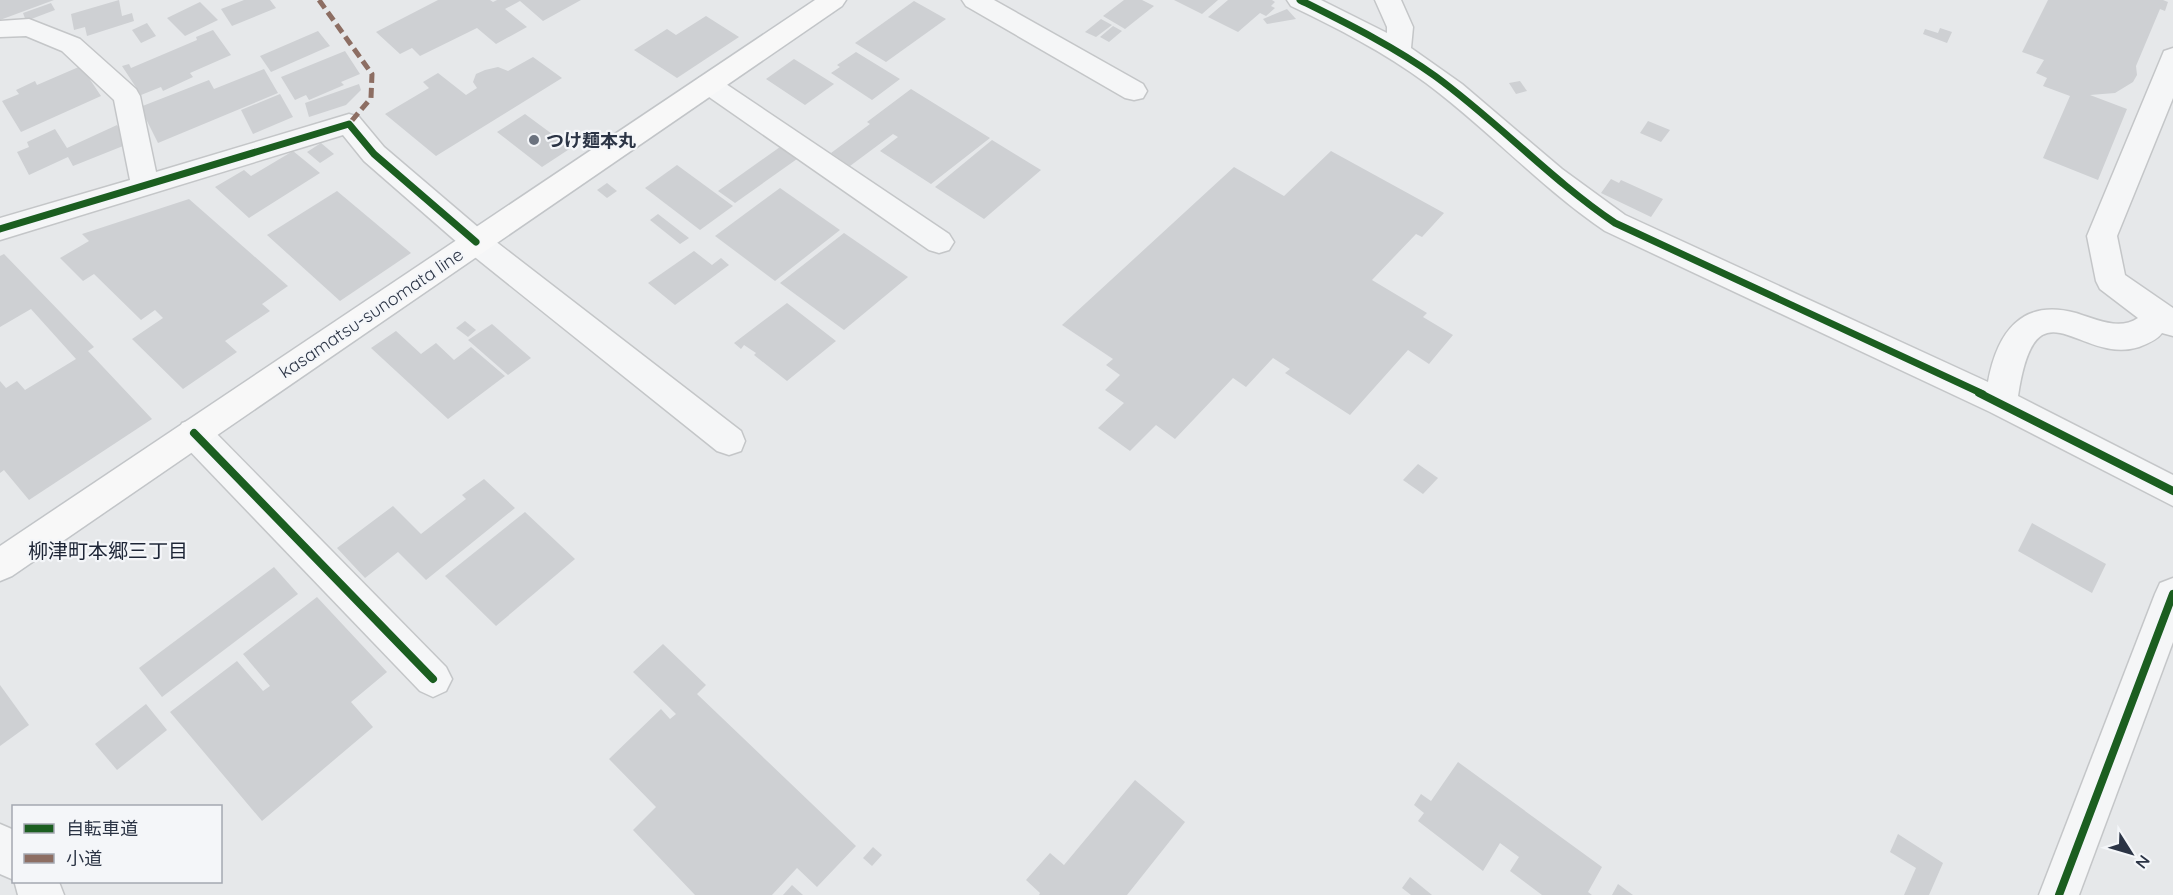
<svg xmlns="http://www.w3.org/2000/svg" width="2173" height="895" viewBox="0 0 2173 895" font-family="Quicksand,'Noto Sans JP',sans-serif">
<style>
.building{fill:#ced0d3}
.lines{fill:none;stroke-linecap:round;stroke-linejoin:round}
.minor-casing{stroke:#c4c6c8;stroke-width:3}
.major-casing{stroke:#c2c5c8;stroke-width:3}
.minor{fill:#f5f6f7;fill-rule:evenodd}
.major{fill:#f8f8f8;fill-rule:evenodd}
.quiet{stroke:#8d6e63;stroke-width:5;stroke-dasharray:10 5;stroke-linecap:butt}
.cycleway-far1-casing{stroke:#f4f6f9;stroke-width:10}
.cycleway-casing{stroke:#f4f6f9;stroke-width:12}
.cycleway-far1{stroke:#1b5e20;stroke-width:7}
.cycleway{stroke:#1b5e20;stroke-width:8}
.poi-dot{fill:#6c737f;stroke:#f4f6f9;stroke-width:2}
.labels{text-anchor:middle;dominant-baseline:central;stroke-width:4.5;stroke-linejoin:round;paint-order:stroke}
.poi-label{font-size:18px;font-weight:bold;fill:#2b3445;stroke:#f4f6f9;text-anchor:start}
.street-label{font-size:18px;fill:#2b3445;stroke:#f4f6f9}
.neighbourhood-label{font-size:20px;fill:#1d2536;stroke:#f4f6f9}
</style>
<rect width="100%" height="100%" fill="#e6e8ea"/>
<g class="building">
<polygon points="0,0 54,0 0,20"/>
<polygon points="119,0 122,16 132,13 134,21 87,36 85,27 74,30 71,14"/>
<polygon points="244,0 270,0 276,8 232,26 221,9"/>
<polygon points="438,0 490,0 493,2 497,0 581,0 543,21 520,1 505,9 527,27 496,44 477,28 420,56 412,48 400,54 376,32"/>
<polygon points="1124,0 1142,0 1154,6 1125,29 1103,16"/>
<polygon points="1174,0 1218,0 1202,14"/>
<polygon points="1228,0 1272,0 1275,2 1271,6 1275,8 1266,16 1260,13 1238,32 1208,17"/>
<polygon points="2048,0 2163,0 2168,2 2165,11 2160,9 2136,66 2137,75 2133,82 2115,93 2090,95 2127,109 2098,180 2043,158 2070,96 2043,86 2047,78 2036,73 2044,60 2022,52"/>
<polygon points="914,1 946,19 886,62 855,43"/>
<polygon points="200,2 218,20 185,36 167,18"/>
<polygon points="51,3 55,10 26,21 23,13"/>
<polygon points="1287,9 1296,19 1267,24 1263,19"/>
<polygon points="706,16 739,37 677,78 634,50 667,29 676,35"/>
<polygon points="1101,19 1112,25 1096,37 1085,32"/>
<polygon points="147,23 156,36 141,43 132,30"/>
<polygon points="1113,26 1122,31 1109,42 1100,37"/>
<polygon points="1940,28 1952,32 1947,43 1923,34 1925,29 1938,33"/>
<polygon points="213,30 231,55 190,73 193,77 163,91 161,87 141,95 122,66 129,64 131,68 197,40 196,37"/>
<polygon points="318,31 330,46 271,72 260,56"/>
<polygon points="345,51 360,74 341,82 344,85 309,100 306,95 295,100 281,77"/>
<polygon points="856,52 900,79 872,100 831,73 840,67 837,65"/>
<polygon points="533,57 562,78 436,156 385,114 429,88 423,82 438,73 466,95 477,88 473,82 476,74 485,70 498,67 508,71"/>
<polygon points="794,59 834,84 805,105 766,79"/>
<polygon points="81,66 101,96 21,132 2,101 19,94 16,90 35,81 37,85"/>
<polygon points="264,69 278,93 158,143 140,107 209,80 214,89"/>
<polygon points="1520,81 1527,91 1516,94 1509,83"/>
<polygon points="359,84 361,90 346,105 309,117 305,103"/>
<polygon points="911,89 990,138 931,184 880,151 898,137 893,134 850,166 831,153 870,124 867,122"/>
<polygon points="280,94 293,117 253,134 241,110"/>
<polygon points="525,114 571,148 542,167 497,132"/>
<polygon points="1648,121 1670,130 1661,142 1640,133"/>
<polygon points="117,125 128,144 73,166 68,157 29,175 17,152 29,147 27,142 55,129 67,148"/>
<polygon points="992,140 1041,170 984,219 935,187"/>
<polygon points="321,143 334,154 320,163 307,152"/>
<polygon points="780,147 797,159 735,203 718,191"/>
<polygon points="293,151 320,173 249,218 215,187 244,170 251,176"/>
<polygon points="1331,151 1444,213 1422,237 1416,234 1372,280 1427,313 1423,317 1453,335 1429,364 1408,350 1350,415 1285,373 1290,369 1273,358 1246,387 1233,378 1175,439 1156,425 1130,451 1098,428 1124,403 1105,390 1120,375 1106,365 1113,359 1062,325 1234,167 1284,196"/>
<polygon points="677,165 733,206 700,230 645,188"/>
<polygon points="1611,179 1619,183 1621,180 1663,199 1651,217 1601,193"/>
<polygon points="607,183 617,191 607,198 597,190"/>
<polygon points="780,188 840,230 775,281 715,236"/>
<polygon points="337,191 411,253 340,301 267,235"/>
<polygon points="189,199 288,286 262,304 270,311 225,341 237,352 183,389 132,339 163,318 155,310 141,320 94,274 83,281 60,258 89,241 82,234"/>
<polygon points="658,214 689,238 680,244 650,220"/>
<polygon points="844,233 908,277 844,330 780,283"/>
<polygon points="694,251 712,265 721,258 729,265 675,305 648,283"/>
<polygon points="4,254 94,347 88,351 152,419 29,500 4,470 0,473 0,381 6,388 17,381 25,390 76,359 31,309 0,327 0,256"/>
<polygon points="787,303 836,341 787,381 754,355 756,353 744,345 741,349 734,343"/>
<polygon points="465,321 476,330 468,337 456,328"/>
<polygon points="492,324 531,358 508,375 468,340"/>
<polygon points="396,331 421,354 436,343 454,360 471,347 505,376 448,419 371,348"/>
<polygon points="1418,464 1438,478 1423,494 1403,480"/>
<polygon points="484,479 515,508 426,580 398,552 365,578 337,548 393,506 421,534 466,499 462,495"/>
<polygon points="525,512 575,559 496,626 445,576"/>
<polygon points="2032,523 2106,564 2092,593 2018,551"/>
<polygon points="274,567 298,594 162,697 139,668"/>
<polygon points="317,597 387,672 351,702 373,727 262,821 170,712 237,661 263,691 270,686 243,654"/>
<polygon points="663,644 706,685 697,694 856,846 817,887 797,868 772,895 695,895 633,830 656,807 609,759 661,709 670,719 676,714 633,672"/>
<polygon points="0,685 29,725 0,746"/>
<polygon points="146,704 167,730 117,770 95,744"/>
<polygon points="1458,762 1602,867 1588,892 1592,895 1542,895 1510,871 1519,857 1500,843 1483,871 1418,821 1424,813 1414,805 1421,794 1431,801"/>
<polygon points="1135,780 1185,822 1127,895 1039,895 1040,893 1026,880 1050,853 1064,865"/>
<polygon points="1898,834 1943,863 1929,895 1904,895 1916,868 1890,852"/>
<polygon points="873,847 882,855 872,866 863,858"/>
<polygon points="1410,877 1432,895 1411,895 1402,888"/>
<polygon points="1618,884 1633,895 1612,895"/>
<polygon points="792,885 803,895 783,895"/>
</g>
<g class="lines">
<defs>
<g id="minor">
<polygon points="962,0 994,0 1143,84 1147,91 1143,98 1134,100 1125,98 966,6"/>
<path d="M 1287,0 L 1321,0 L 1387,33 L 1387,27 L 1375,0 L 1401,0 L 1413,27 L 1411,48 L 1462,84 L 1562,169 L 1625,215 L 1988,382 C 1997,333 2021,298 2076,313 C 2096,319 2119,331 2138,318 L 2100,289 L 2096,281 L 2087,236 L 2164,51 L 2173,48 L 2173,98 L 2117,236 L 2125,275 L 2173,308 L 2173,336 L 2162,333 C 2157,340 2147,344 2139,347 C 2079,366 2036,276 2018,396 L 2173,475 L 2173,506 L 1990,412 L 1605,231 C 1540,187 1488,129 1426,83 C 1384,52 1337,28 1291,6 Z"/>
<polygon points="29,19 80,39 136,89 140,96 156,172 349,114 359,117 384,147 486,234 741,431 745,441 741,451 729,455 717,451 466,250 364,161 343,135 0,240 0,218 130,180 114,100 62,51 26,36 0,37 0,21"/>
<polygon points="708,75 717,78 949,234 954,242 949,250 939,253 929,250 699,90 695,84 699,78"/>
<polygon points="194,419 206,423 446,667 452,679 446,691 433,697 420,691 182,443 178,433 182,423"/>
<polygon points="2173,578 2173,642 2079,895 2039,895 2155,594 2160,583"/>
<polygon points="0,824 14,830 14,880 0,874"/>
<polygon points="14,880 59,882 64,895 18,895"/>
</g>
<polygon id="major" points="815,0 846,0 842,6 12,576 0,581 0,546"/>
</defs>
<use href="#minor" class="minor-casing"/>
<use href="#major" class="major-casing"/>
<use href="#minor" class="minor"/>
<use href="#major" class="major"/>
<polyline class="quiet" points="319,0 372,74 371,98 349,124"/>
<defs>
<g id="cycleway-far1">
<path d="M 1300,0 C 1346,23 1393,46 1435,76 C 1498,122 1550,179 1615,223 L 1983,394"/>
<polyline points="0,229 349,124 374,154 476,242"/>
</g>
<g id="cycleway">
<polyline points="1979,393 2173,491"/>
<polyline points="194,433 433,679"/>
<polyline points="2059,895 2173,594"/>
</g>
</defs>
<use href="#cycleway-far1" class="cycleway-far1-casing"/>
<use href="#cycleway" class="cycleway-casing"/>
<use href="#cycleway-far1" class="cycleway-far1"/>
<use href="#cycleway" class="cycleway"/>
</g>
<circle class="poi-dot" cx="534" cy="140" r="6"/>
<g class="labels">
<g class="poi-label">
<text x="546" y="140">つけ麺本丸</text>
</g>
<g class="street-label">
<text transform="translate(371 313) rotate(-34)">kasamatsu-sunomata line</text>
</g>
<g class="neighbourhood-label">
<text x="108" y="550">柳津町本郷三丁目</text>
</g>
</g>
<rect x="12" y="805" width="210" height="78" fill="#f4f6f9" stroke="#a4a8b1" stroke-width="1.5"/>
<rect x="24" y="824" width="30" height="9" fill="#1b5e20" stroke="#a4a8b1" stroke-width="1.5"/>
<text x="66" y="835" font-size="18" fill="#2b3445">自転車道</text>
<rect x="24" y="854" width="30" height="9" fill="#8d6e63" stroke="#a4a8b1" stroke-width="1.5"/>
<text x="66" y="865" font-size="18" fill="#2b3445">小道</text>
<g transform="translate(2131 853) rotate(127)" stroke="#f4f6f9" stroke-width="4.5" paint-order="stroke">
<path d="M0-4.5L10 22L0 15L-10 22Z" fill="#2b3445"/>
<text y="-9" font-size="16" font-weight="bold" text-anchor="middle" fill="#2b3445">N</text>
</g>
</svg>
